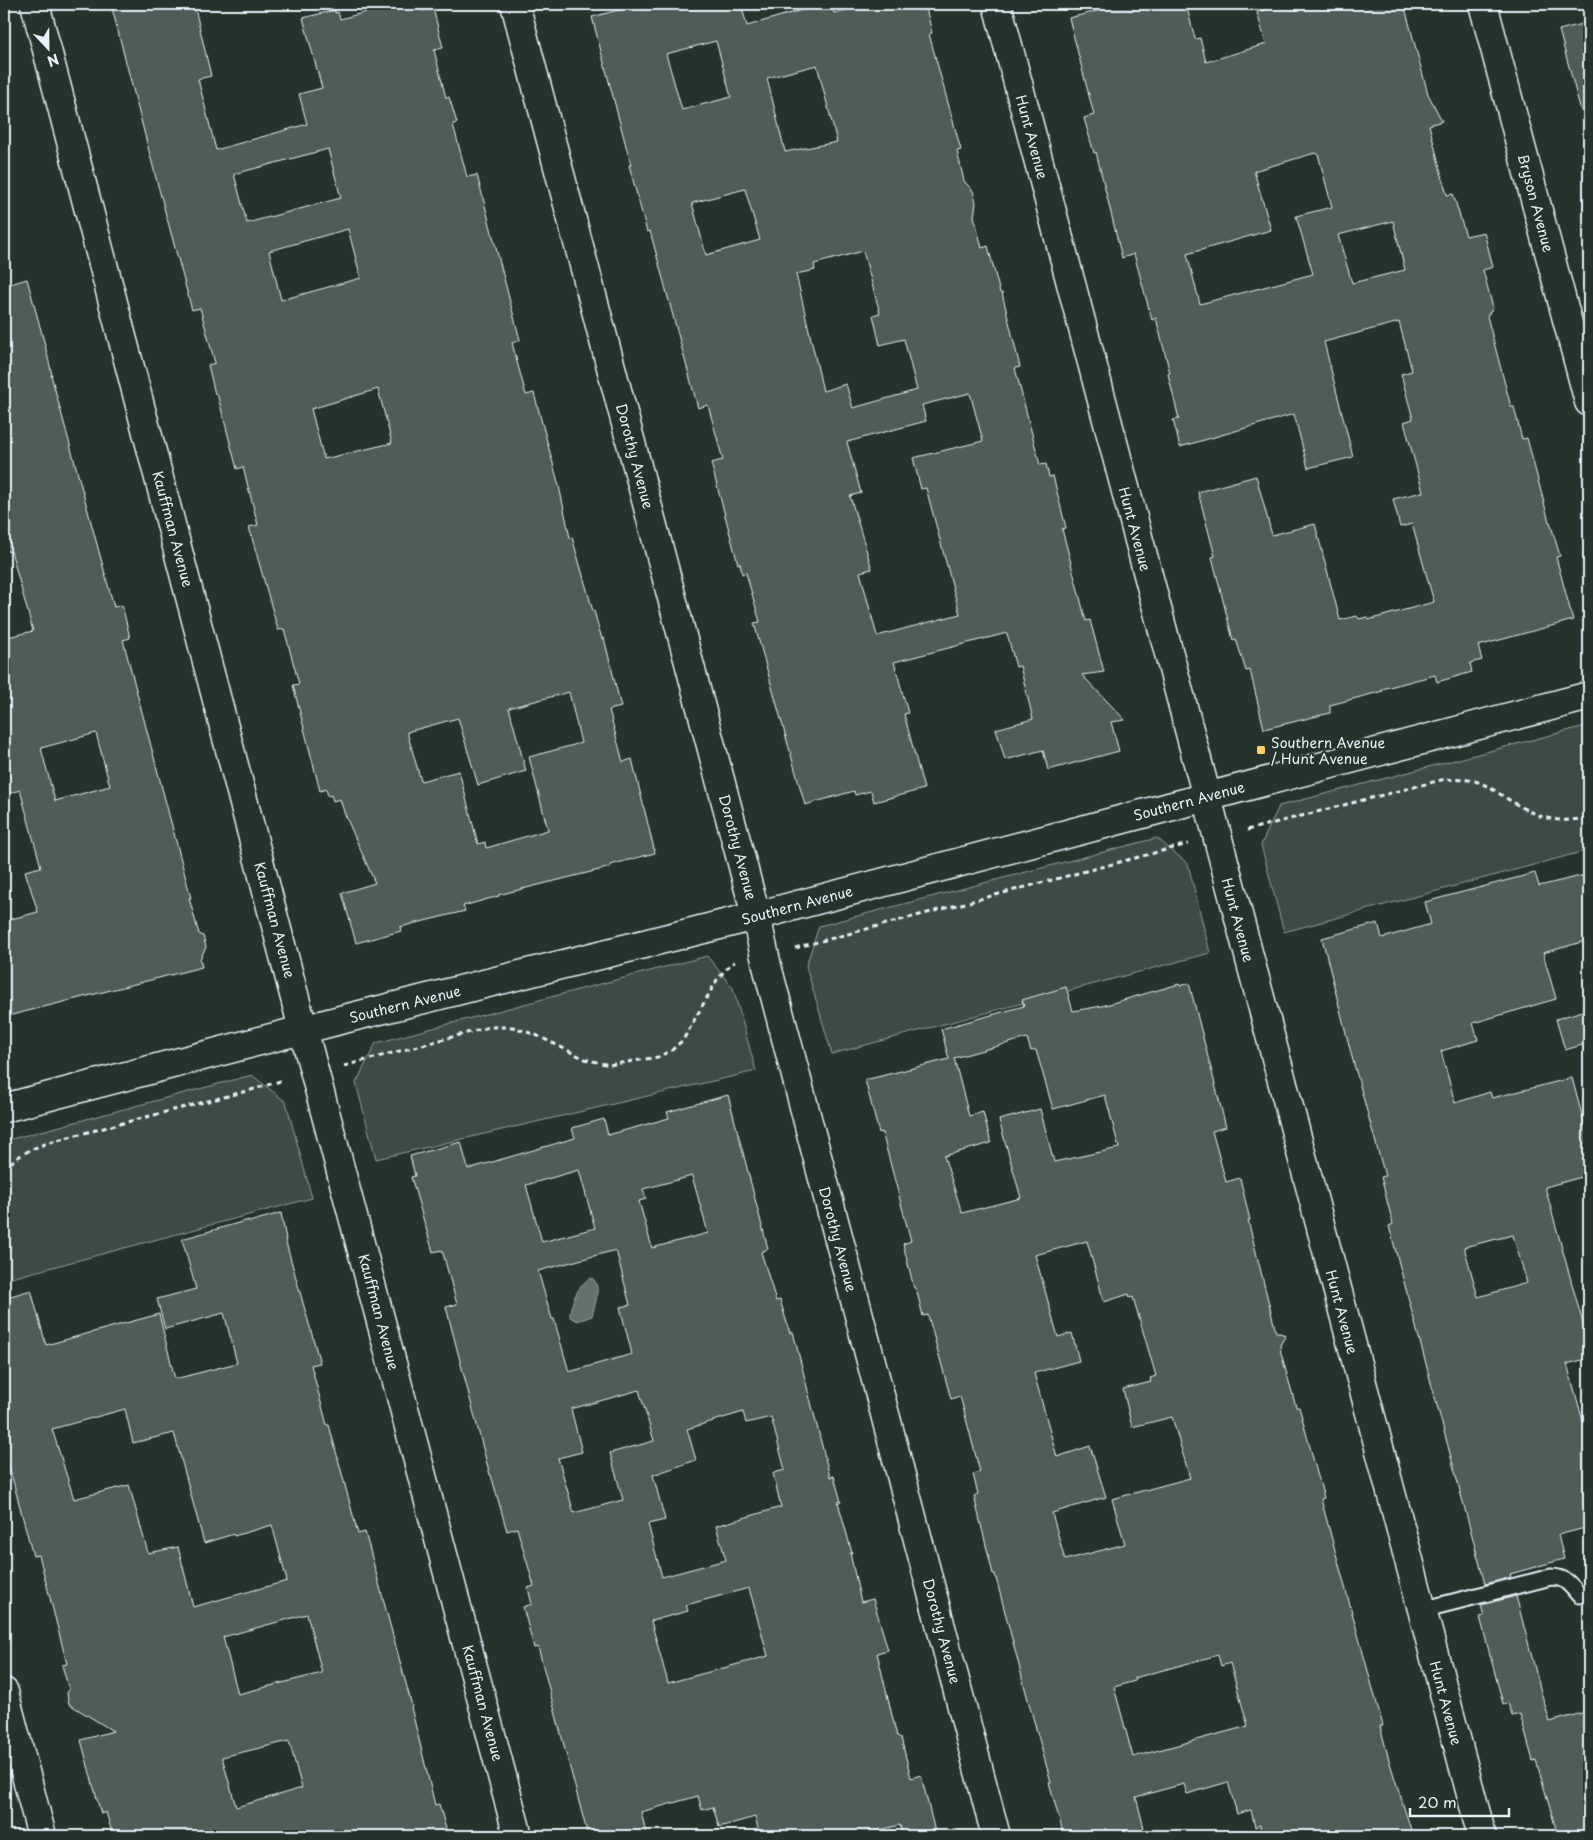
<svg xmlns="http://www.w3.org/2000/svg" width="1593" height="1840" viewBox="0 0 1593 1840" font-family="'Playpen Sans',sans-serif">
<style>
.green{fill:#3e4b47;stroke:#939ea0}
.water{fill:#636f6d;stroke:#98a3a5}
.building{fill:#505c59;stroke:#e8f1f8;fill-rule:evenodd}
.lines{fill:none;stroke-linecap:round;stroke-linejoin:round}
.lane-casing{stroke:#e8f1f8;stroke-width:19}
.street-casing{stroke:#e8f1f8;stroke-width:31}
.secondary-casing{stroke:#e8f1f8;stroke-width:31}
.path{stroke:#e8f1f8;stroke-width:3;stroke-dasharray:5 4;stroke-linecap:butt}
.lane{stroke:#26332d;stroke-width:15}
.street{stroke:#26332d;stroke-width:28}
.secondary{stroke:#26332d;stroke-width:28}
.poi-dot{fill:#ffd166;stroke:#26332d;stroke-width:2}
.labels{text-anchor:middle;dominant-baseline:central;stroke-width:4;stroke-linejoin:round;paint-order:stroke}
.street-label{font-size:14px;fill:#e8f1f8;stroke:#26332d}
.poi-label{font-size:14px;fill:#e8f1f8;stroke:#26332d;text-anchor:start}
</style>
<rect width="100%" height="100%" fill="#26332d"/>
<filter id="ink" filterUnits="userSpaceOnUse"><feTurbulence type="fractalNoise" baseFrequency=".02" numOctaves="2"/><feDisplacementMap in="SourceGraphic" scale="10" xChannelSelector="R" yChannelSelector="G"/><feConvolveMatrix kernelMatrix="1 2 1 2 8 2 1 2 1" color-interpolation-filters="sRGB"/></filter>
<g filter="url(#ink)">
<g class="green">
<polygon points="1589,725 1589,850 1284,932 1261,845 1279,806"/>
<polygon points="1157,838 1188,864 1210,953 832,1054 806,966 819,926"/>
<polygon points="707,956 733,988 756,1071 376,1159 356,1083 376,1043"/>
<polygon points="252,1075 286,1102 312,1198 4,1280 4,1141"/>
</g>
<path class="water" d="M 592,1278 C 602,1287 595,1304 592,1316 L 578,1321 L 570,1317 C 569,1306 580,1280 592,1278 Z"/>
<g class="building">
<path d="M 111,4 L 194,4 L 211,76 L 198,79 L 216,150 L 307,124 L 299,94 L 322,88 L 303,18 L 335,10 L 335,13 L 338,12 L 340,19 L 397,4 L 421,4 L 423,11 L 433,8 L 443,48 L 434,50 L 446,98 L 449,97 L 457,123 L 453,124 L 467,177 L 477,175 L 520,340 L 512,343 L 526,395 L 534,393 L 559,486 L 570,538 L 572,537 L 593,611 L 594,611 L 602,639 L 604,638 L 621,707 L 609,710 L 623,762 L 632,759 L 655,853 L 610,865 L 611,867 L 498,895 L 499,896 L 463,906 L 465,911 L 400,927 L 401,931 L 356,943 L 342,893 L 375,883 L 344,812 L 340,799 L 333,801 L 331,795 L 328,796 L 326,789 L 320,791 L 293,685 L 299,684 L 284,629 L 278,630 L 249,527 L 258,525 L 243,467 L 237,469 L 217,393 L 215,394 L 208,365 L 215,363 L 200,308 L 192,310 L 156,178 ZM 328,149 L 341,198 L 247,223 L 234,174 ZM 348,229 L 361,278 L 281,300 L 269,251 ZM 378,389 L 392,443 L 324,459 L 311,409 ZM 569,692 L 581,743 L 529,757 L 548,830 L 486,848 L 485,842 L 478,844 L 459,771 L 421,781 L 407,732 L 458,718 L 478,785 L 526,771 L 509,708 Z"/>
<path d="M 641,4 L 741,4 L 747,26 L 822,4 L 831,4 L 834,13 L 869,4 L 925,4 L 932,33 L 929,34 L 961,150 L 957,151 L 964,181 L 973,191 L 976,203 L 974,216 L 982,248 L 988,246 L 1000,293 L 1002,293 L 1020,367 L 1015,368 L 1040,465 L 1046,464 L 1049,477 L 1053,476 L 1066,528 L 1062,529 L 1086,621 L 1090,620 L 1104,672 L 1082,675 L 1125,720 L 1111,722 L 1119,751 L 1048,770 L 1043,750 L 1005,760 L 996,729 L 1033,719 L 1020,666 L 1016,667 L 1007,633 L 894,662 L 908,713 L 904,714 L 924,789 L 874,802 L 871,791 L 855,795 L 854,791 L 805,805 L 754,623 L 760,622 L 746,573 L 742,574 L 740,563 L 738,564 L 711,463 L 723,460 L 708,405 L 698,408 L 650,231 L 647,232 L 629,165 L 631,165 L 592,17 ZM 716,41 L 731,97 L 682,110 L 666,54 ZM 817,65 L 837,142 L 785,152 L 767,78 ZM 745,189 L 760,240 L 706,255 L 692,203 ZM 863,251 L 880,313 L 873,315 L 880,345 L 904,339 L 917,390 L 853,408 L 846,384 L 823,391 L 796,274 L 815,270 L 814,264 ZM 970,393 L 983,441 L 913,458 L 921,489 L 926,488 L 960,614 L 877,636 L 860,572 L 872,569 L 850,496 L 861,493 L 847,442 L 926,421 L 922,405 Z"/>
<path d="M 1125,4 L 1186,4 L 1195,39 L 1200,38 L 1206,62 L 1266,44 L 1257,12 L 1289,4 L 1404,4 L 1428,94 L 1442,121 L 1429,125 L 1447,195 L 1453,194 L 1466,236 L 1484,232 L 1493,267 L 1483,270 L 1493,308 L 1487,316 L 1511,407 L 1514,407 L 1522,439 L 1527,438 L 1549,522 L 1550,522 L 1560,556 L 1556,557 L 1573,620 L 1478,646 L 1482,660 L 1470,663 L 1472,672 L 1437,682 L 1435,675 L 1382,689 L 1383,691 L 1330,705 L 1330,713 L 1264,729 L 1250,670 L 1246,671 L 1236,639 L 1233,640 L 1212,557 L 1215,556 L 1198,492 L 1256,476 L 1272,535 L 1315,524 L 1340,620 L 1357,616 L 1359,619 L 1367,617 L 1368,620 L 1434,602 L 1412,524 L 1400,527 L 1393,499 L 1423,492 L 1404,422 L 1413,419 L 1401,374 L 1412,371 L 1399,322 L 1324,342 L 1353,457 L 1308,468 L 1294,414 L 1180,447 L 1173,420 L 1179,419 L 1168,374 L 1170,373 L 1156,318 L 1152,320 L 1134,254 L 1122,258 L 1096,152 L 1094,153 L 1084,118 L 1094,115 L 1069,18 ZM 1315,153 L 1318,154 L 1332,207 L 1296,216 L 1313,274 L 1200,304 L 1187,254 L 1271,230 L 1254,171 ZM 1393,221 L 1405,270 L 1352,283 L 1338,235 Z"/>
<polygon points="1589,22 1589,110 1581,111 1559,30"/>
<path d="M 27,279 L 45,345 L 52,375 L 51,375 L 114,607 L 122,605 L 130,638 L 123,640 L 191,898 L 189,898 L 199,934 L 203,936 L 206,947 L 200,959 L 202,967 L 4,1017 L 4,921 L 38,912 L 25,871 L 41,867 L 20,790 L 4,795 L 4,638 L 33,631 L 11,551 L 8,552 L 4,538 L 4,286 ZM 96,733 L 110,786 L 55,801 L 41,748 Z"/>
<path d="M 1535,873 L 1539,886 L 1589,874 L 1589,940 L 1543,953 L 1556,999 L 1473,1023 L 1478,1040 L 1441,1051 L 1455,1103 L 1490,1092 L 1492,1098 L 1572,1078 L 1589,1141 L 1589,1175 L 1545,1187 L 1589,1345 L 1589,1358 L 1567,1364 L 1589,1442 L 1589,1527 L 1558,1535 L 1564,1559 L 1510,1574 L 1511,1577 L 1485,1584 L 1389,1226 L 1393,1224 L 1381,1177 L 1385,1176 L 1352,1057 L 1322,938 L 1378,923 L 1382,938 L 1431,924 L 1425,902 ZM 1513,1235 L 1527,1283 L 1478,1297 L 1464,1247 Z"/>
<path d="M 1189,983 L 1226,1127 L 1212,1131 L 1226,1182 L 1240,1178 L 1250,1220 L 1248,1220 L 1276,1332 L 1286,1335 L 1280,1345 L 1281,1353 L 1296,1407 L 1299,1407 L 1311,1451 L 1324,1498 L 1321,1499 L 1383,1726 L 1380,1726 L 1389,1760 L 1413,1836 L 1261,1836 L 1260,1825 L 1255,1827 L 1251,1810 L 1237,1814 L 1228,1782 L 1187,1794 L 1184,1784 L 1136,1797 L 1146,1836 L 1064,1836 L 1049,1782 L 1051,1782 L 1027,1696 L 995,1574 L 993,1574 L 974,1496 L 978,1494 L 973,1474 L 980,1472 L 960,1396 L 951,1399 L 928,1315 L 923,1316 L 916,1288 L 914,1288 L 903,1244 L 911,1241 L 882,1132 L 879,1133 L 865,1080 L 949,1059 L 941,1029 L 1024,1006 L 1022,1000 L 1066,987 L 1073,1011 L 1102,1006 L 1179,984 L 1180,986 ZM 1027,1038 L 1031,1051 L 1036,1050 L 1053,1109 L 1105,1095 L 1119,1148 L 1054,1162 L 1040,1109 L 999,1120 L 1021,1198 L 962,1213 L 944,1156 L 991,1143 L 983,1112 L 969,1116 L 954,1058 ZM 1087,1241 L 1104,1302 L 1129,1294 L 1130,1298 L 1133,1297 L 1156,1376 L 1150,1378 L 1151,1382 L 1123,1389 L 1132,1427 L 1172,1417 L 1190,1478 L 1112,1499 L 1125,1544 L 1065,1560 L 1052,1513 L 1106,1497 L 1090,1446 L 1057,1457 L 1034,1373 L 1079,1361 L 1072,1333 L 1058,1337 L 1035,1255 ZM 1218,1655 L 1221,1666 L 1230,1663 L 1248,1726 L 1133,1757 L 1114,1687 L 1135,1681 L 1134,1678 Z"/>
<polygon points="1589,1009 1589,1043 1565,1050 1556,1019"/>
<path d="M 728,1095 L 768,1249 L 761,1252 L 776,1301 L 780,1300 L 790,1333 L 793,1332 L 830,1477 L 834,1476 L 841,1502 L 838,1502 L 852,1553 L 850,1553 L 861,1602 L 873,1599 L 888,1650 L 877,1653 L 897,1736 L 901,1738 L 911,1778 L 921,1775 L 936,1836 L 903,1836 L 900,1825 L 855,1836 L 760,1836 L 755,1817 L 719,1827 L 713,1807 L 702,1810 L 698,1796 L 641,1812 L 647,1836 L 588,1836 L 538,1647 L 534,1648 L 523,1607 L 532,1604 L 528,1588 L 534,1586 L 517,1528 L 507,1531 L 491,1475 L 490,1475 L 446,1307 L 457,1304 L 442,1250 L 433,1252 L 411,1177 L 415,1176 L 410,1156 L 461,1142 L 468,1169 L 575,1138 L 572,1128 L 604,1119 L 608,1135 L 669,1118 L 667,1112 ZM 579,1170 L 595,1228 L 542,1242 L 526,1185 ZM 692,1176 L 708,1233 L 652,1248 L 639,1201 L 646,1199 L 643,1189 ZM 616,1250 L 630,1305 L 620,1307 L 632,1354 L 569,1372 L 554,1319 L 552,1319 L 538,1271 ZM 639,1390 L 654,1441 L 610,1453 L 623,1500 L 574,1513 L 558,1458 L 582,1452 L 571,1409 ZM 743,1412 L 746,1423 L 771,1417 L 785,1470 L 773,1473 L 781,1507 L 716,1526 L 726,1560 L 662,1577 L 648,1524 L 665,1520 L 653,1475 L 696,1460 L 687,1429 ZM 749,1588 L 768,1656 L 668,1683 L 651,1621 L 688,1611 L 686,1605 Z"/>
<path d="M 281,1213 L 286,1239 L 285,1239 L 320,1363 L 311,1365 L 327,1425 L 329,1425 L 358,1534 L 365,1532 L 412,1706 L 411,1707 L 435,1805 L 439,1804 L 448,1836 L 213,1836 L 211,1828 L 184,1836 L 113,1836 L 106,1812 L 101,1814 L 81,1740 L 113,1731 L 69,1704 L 67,1693 L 69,1690 L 62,1665 L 67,1664 L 39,1555 L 33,1556 L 4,1447 L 4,1298 L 31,1290 L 46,1345 L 159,1314 L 175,1379 L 237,1363 L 224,1313 L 165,1329 L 157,1299 L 196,1289 L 182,1239 L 249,1220 L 249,1222 ZM 125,1409 L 133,1443 L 174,1433 L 204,1543 L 234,1534 L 234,1536 L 272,1525 L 287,1581 L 193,1607 L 178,1547 L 148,1553 L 129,1485 L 74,1499 L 52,1429 ZM 307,1614 L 322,1673 L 238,1694 L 223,1637 ZM 289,1741 L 302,1788 L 236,1807 L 222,1757 Z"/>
<polygon points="1516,1596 1541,1692 1550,1722 1589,1711 1589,1836 1558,1836 1536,1760 1533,1761 1520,1714 1512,1716 1508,1703 1503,1704 1480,1617 1484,1616 1481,1605"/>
</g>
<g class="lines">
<defs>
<path id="lane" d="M 1422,1610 L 1551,1577 C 1565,1577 1570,1584 1579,1595"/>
<g id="street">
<polyline points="35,4 303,1029 518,1836"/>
<polyline points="515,4 756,916 767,966 996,1836"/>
<polyline points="997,4 1482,1836"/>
<polyline points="1483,4 1589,402"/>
<polyline points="4,1692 42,1836"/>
</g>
<polyline id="secondary" points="4,1108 340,1020 756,916 1589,696"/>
</defs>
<use href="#lane" class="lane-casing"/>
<use href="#street" class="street-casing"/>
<use href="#secondary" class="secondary-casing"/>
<g class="path">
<path d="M 1247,830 L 1445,779 C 1454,780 1466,779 1475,781 C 1485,784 1495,791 1503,796 C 1533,815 1552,826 1589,817"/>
<polyline points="795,948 1188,844"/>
<polyline points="344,1066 489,1027 513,1027 536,1035 585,1059 609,1065 658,1057 672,1050 683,1040 718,978 732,963 735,962"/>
<path d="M 4,1170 C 17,1154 34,1148 53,1141 L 251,1090 L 284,1080"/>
</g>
<use href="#lane" class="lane"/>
<use href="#street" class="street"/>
<use href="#secondary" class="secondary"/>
</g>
</g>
<rect class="poi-dot" x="1256" y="745" width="10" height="10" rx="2.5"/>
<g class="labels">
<g class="street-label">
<text transform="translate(1032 137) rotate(75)">Hunt Avenue</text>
<text transform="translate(1536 203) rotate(75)">Bryson Avenue</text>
<text transform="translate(635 456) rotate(75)">Dorothy Avenue</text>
<text transform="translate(173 529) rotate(75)">Kauffman Avenue</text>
<text transform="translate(1135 529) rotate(75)">Hunt Avenue</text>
<text transform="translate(1189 801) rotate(-15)">Southern Avenue</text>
<text transform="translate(738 847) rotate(75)">Dorothy Avenue</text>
<text transform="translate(797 905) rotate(-15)">Southern Avenue</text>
<text transform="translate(275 920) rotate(75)">Kauffman Avenue</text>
<text transform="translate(1238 920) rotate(75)">Hunt Avenue</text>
<text transform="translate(405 1004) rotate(-14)">Southern Avenue</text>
<text transform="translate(838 1239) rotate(75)">Dorothy Avenue</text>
<text transform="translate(379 1312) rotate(75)">Kauffman Avenue</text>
<text transform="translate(1342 1312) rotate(75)">Hunt Avenue</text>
<text transform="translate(942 1631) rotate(75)">Dorothy Avenue</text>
<text transform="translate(483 1703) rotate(75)">Kauffman Avenue</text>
<text transform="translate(1446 1703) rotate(75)">Hunt Avenue</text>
</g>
<g class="poi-label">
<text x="1271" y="742">Southern Avenue<tspan x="1271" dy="16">/ Hunt Avenue</tspan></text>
</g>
</g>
<rect width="1593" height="1840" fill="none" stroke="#26332d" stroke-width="20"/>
<rect x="10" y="10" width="1573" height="1820" fill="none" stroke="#e8f1f8" stroke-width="2" filter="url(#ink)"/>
<g transform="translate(48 48) rotate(158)" stroke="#26332d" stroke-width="4" paint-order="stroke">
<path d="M0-4L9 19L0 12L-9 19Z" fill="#e8f1f8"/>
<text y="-8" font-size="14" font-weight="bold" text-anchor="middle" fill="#e8f1f8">N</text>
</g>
<path d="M1410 1808v8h99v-8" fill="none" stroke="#e8f1f8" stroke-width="2.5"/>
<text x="1418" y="1808" font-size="15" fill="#e8f1f8" stroke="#26332d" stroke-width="4" paint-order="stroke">20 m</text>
</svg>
